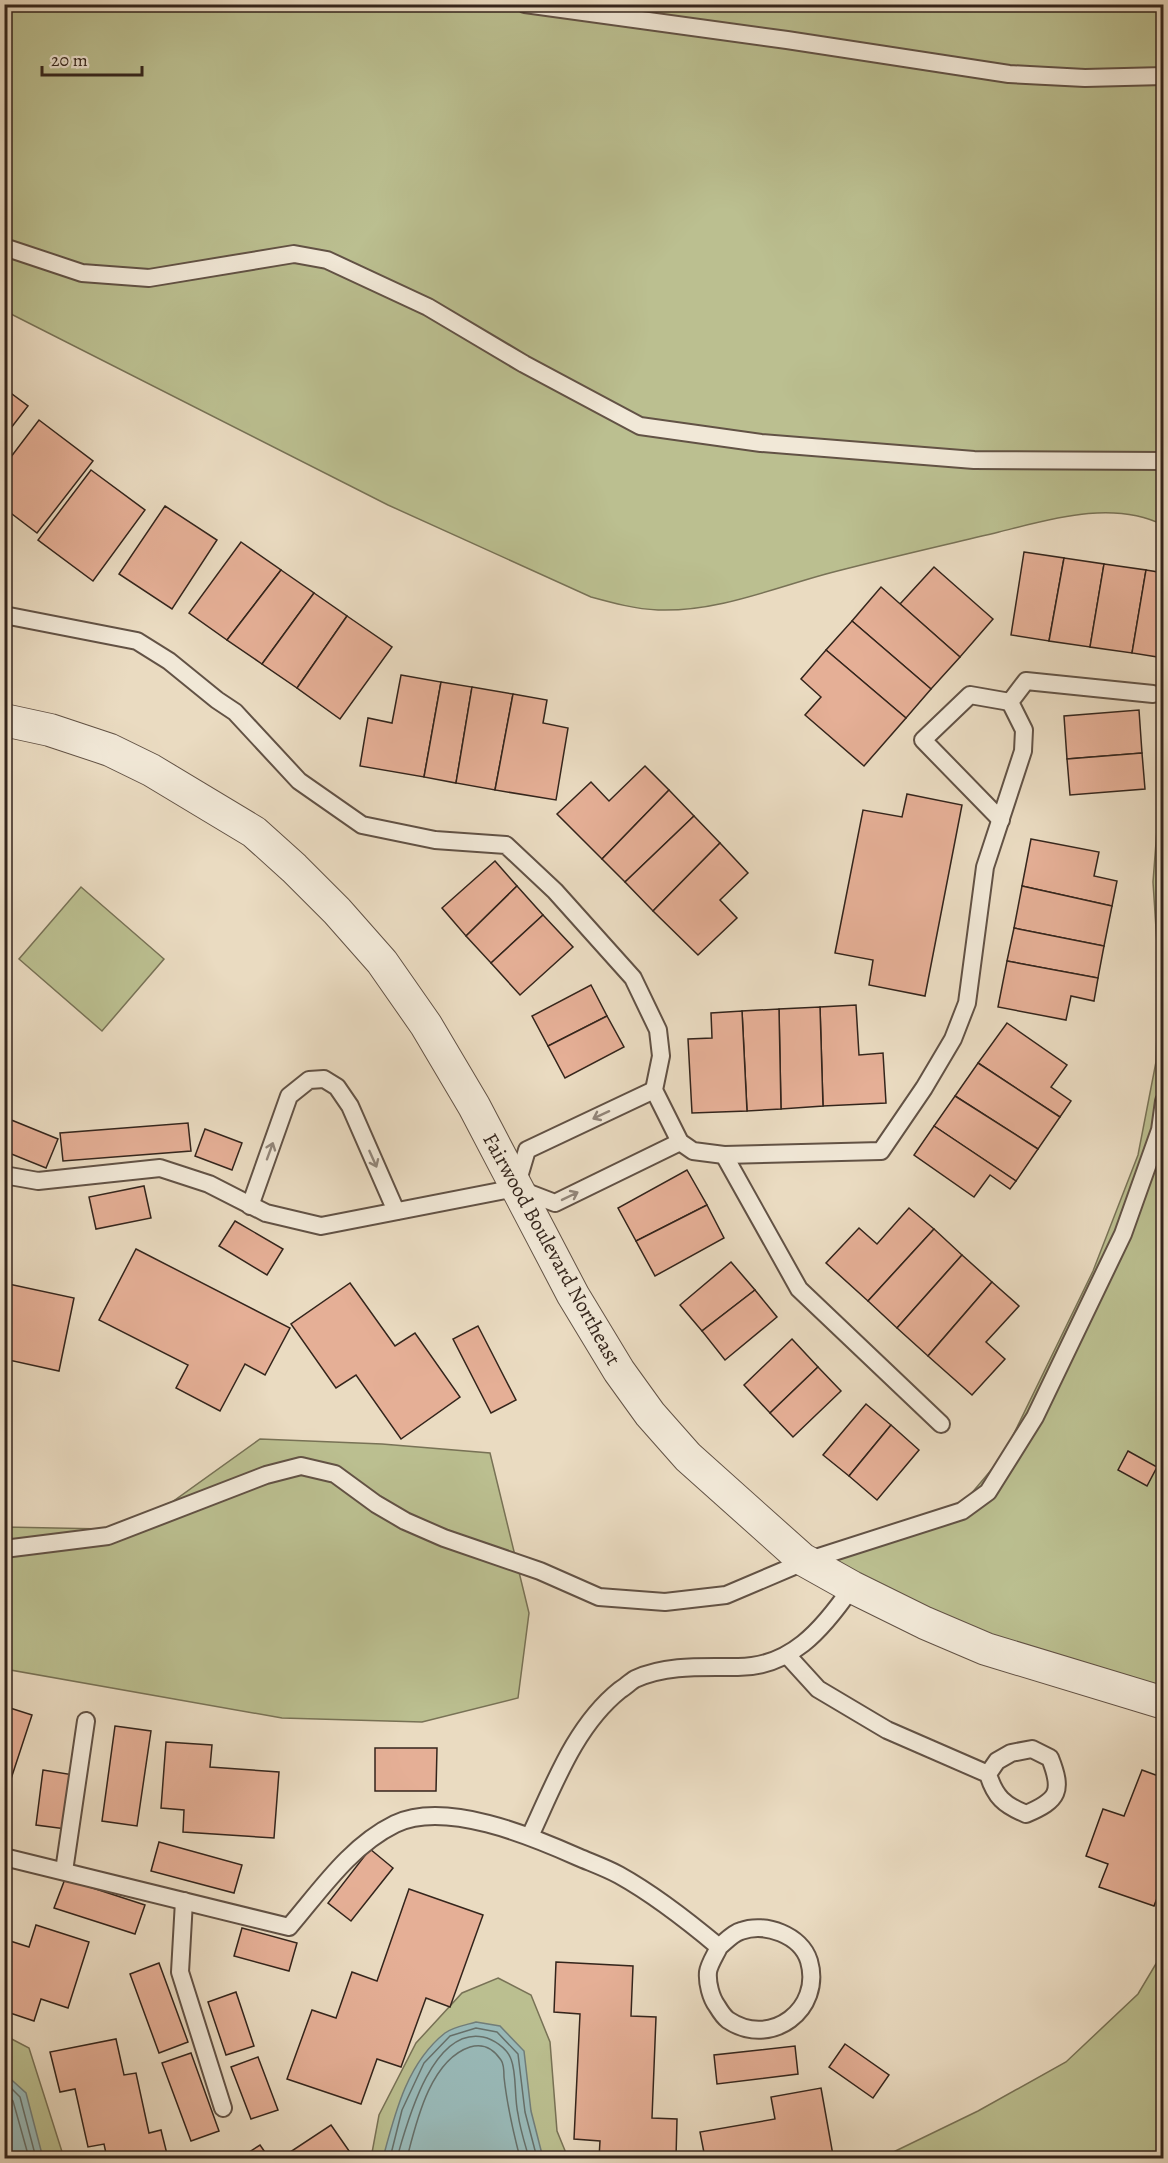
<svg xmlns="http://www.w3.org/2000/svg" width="1168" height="2163" viewBox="0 0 1168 2163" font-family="Alegreya,serif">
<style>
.green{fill:#bbbf90;stroke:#787256;stroke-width:1.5}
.water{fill:#99bab9;stroke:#717e7a;stroke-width:1.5}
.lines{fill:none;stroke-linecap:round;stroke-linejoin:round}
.shore{stroke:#66706a;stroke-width:1.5}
.building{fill:#e5af96;stroke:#34251c;stroke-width:1.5}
.service-casing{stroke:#625245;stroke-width:20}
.minor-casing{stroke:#625245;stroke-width:34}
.service{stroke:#f1e8d7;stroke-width:16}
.minor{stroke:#f1e8d7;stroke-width:32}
.oneway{stroke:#92867a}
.labels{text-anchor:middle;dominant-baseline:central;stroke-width:4.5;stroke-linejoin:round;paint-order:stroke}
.street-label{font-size:21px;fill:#34251c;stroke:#f1e8d7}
</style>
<rect width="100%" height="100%" fill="#eadbc1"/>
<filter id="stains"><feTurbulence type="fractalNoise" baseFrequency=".00333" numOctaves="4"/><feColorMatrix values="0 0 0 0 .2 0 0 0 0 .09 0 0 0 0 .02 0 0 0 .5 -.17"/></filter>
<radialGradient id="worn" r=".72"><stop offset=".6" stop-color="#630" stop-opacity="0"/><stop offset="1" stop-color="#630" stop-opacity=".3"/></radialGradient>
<g class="green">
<path d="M 1137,4 L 1163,10 L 1163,525 C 1113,500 1051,519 999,532 C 941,546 883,559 826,574 C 771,589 716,612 658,610 C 635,609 613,603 591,597 L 388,505 L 5,311 L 4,5 Z"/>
<polygon points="1163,778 1163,1703 802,1559 916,1528 965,1501 1003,1456 1093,1271 1138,1155 1156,1062 1159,975 1153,882 1160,790"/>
<polygon points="81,887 164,959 102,1031 19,959"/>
<polygon points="260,1439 382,1444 490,1453 529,1613 518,1698 422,1722 282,1718 5,1669 5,1527 105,1529 172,1502"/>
<polygon points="1163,1952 1163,2158 881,2158 978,2111 1066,2062 1138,1994"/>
<polygon points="498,1978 531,1995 550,2042 557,2131 568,2158 371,2158 379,2115 416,2043 462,1993"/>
<polygon points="4,2035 29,2048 64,2158 5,2158"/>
</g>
<g class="water">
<path d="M 476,2022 L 500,2026 L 524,2051 L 531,2111 L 543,2158 L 383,2158 C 395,2113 407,2063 445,2033 C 453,2027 466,2025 476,2022 Z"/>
<polygon points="4,2073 26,2093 43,2158 5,2158"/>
</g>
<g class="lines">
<g class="shore">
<polyline points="4,2081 20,2097 36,2158"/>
<polyline points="4,2092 13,2101 29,2158"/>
<polyline points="390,2158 402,2110 424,2063 450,2036 476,2028 497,2032 518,2054 525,2112 537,2158"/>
<path d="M 397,2158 C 407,2123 432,2027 483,2037 C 493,2039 507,2048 511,2059 C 517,2074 514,2097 518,2114 C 520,2129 525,2144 529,2158"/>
<path d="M 407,2158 C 416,2123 430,2060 470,2047 C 483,2043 493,2048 501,2060 C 504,2064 504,2072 504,2077 C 507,2105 513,2131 520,2158"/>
</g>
</g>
<g class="building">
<polygon points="4,388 28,406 4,437"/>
<polygon points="39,420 93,461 37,533 4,508 4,466"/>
<polygon points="91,470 145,510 93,581 38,540"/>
<polygon points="165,506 217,540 172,609 119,574"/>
<polygon points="241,542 281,570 227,640 189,613"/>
<polygon points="1024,552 1064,558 1049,641 1011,635"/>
<polygon points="1064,558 1104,564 1090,647 1049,641"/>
<polygon points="1104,564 1146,570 1132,653 1090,647"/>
<polygon points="934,567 993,619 960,657 900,604"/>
<polygon points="281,570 314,593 262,664 227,640"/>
<polygon points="1146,570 1164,573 1164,658 1132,653"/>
<polygon points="881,587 960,657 931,689 852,621"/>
<polygon points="314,593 347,616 297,688 262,664"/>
<polygon points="347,616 392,647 340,719 297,688"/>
<polygon points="852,621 931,689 906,718 826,650"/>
<polygon points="826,650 906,718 864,766 805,715 821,697 801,679"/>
<polygon points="401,675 441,682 424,777 360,766 368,718 392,723"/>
<polygon points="441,682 472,687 456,783 424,777"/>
<polygon points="472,687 513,694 495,790 456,783"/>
<polygon points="513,694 547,700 543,723 568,728 556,800 495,790"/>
<polygon points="1139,710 1142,753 1067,759 1064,716"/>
<polygon points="1142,753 1145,789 1070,795 1067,759"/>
<polygon points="645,766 669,790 602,859 557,814 591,782 609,801"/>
<polygon points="669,790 694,816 625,882 602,859"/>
<polygon points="907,794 962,805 925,996 869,985 873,960 835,953 863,810 902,817"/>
<polygon points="694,816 720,843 653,911 625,882"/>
<polygon points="1031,839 1099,852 1094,876 1117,881 1112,906 1022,886"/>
<polygon points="720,843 748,873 720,900 737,918 698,955 653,911"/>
<polygon points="495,861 517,886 466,936 442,908"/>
<polygon points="517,886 543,915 491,963 466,936"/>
<polygon points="1022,886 1112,906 1104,946 1014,928"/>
<polygon points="543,915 573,947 520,995 491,963"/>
<polygon points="1014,928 1104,946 1098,978 1007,961"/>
<polygon points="1007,961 1098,978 1094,1001 1071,996 1066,1020 998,1007"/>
<polygon points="591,985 607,1016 548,1046 532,1016"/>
<polygon points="856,1005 859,1055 883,1053 886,1103 823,1106 820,1007"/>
<polygon points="820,1007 823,1106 781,1109 779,1009"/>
<polygon points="779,1009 781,1109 747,1111 742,1011"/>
<polygon points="742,1011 747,1111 692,1113 688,1039 712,1038 711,1013"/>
<polygon points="607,1016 624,1047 565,1078 548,1046"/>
<polygon points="1007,1023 1067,1065 1051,1087 1071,1101 1060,1117 978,1063"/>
<polygon points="978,1063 1060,1117 1038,1149 955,1096"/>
<polygon points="955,1096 1038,1149 1016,1181 934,1126"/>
<polygon points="4,1117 58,1139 46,1168 4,1151"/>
<polygon points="188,1123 191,1151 63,1161 60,1133"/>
<polygon points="934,1126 1016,1181 1010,1189 990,1175 974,1197 914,1155"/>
<polygon points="205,1129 242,1143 232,1170 195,1156"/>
<polygon points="687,1170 707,1205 636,1241 618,1208"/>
<polygon points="144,1186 151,1218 96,1229 89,1197"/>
<polygon points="707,1205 724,1238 655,1276 636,1241"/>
<polygon points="909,1208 934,1229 868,1301 826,1263 859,1228 877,1244"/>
<polygon points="235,1221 283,1249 267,1275 219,1246"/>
<polygon points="934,1229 962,1255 897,1328 868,1301"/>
<polygon points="136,1249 290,1328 265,1375 245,1364 220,1411 176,1388 188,1365 99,1320"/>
<polygon points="962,1255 992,1282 928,1356 897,1328"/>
<polygon points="731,1262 755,1290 702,1331 680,1305"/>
<polygon points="992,1282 1019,1306 986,1342 1005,1359 972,1395 928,1356"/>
<polygon points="4,1283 74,1298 59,1371 4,1359"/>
<polygon points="350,1283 395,1346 415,1333 460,1397 401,1439 356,1375 336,1388 291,1324"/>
<polygon points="755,1290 777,1317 725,1360 702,1331"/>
<polygon points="478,1326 516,1400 491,1413 453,1339"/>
<polygon points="792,1339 818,1367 770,1413 744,1385"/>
<polygon points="818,1367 841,1391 793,1437 770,1413"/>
<polygon points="866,1404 891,1425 849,1476 823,1455"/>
<polygon points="891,1425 919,1450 877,1500 849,1476"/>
<polygon points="1128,1451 1157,1467 1147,1486 1118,1470"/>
<polygon points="7,1707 32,1715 8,1788 4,1787 4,1716"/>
<polygon points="115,1726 151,1731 137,1826 102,1821"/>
<polygon points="166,1742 212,1745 210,1767 279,1772 274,1838 183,1832 184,1810 161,1808"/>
<polygon points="375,1748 437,1748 436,1791 375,1791"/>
<polygon points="43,1770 74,1775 66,1829 36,1825"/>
<polygon points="1142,1770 1164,1778 1164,1880 1154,1906 1099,1887 1108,1864 1086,1856 1103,1809 1124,1816"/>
<polygon points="159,1842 242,1865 234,1893 151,1871"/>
<polygon points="370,1849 393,1868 351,1921 328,1903"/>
<polygon points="65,1879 145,1905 135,1934 54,1908"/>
<polygon points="409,1889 483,1915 450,2007 426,1998 401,2067 377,2059 361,2104 287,2079 312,2010 336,2018 352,1972 377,1981"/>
<polygon points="36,1925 89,1942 68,2008 41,1999 34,2021 4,2011 4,1939 29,1947"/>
<polygon points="242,1928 297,1943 289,1971 234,1956"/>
<polygon points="556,1962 633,1966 631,2016 656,2017 652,2118 677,2119 676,2158 599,2158 600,2141 574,2139 580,2014 554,2012"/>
<polygon points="159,1963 188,2042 159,2053 130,1974"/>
<polygon points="236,1992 254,2046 226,2055 208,2002"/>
<polygon points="116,2039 124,2075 136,2073 149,2133 161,2130 168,2158 107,2158 104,2144 88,2147 75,2089 60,2092 50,2052"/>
<polygon points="845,2044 889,2075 873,2098 829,2067"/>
<polygon points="795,2046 798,2074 717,2084 714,2055"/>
<polygon points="191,2053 219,2131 191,2141 162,2063"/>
<polygon points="258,2057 278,2110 251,2119 231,2067"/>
<polygon points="821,2088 833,2155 812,2158 705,2158 700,2132 775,2119 771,2097"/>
<polygon points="331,2125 354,2158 281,2158"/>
<polygon points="260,2145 269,2158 240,2158"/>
</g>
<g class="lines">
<defs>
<g id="service">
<polyline points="525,4 787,40 1009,74 1085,78 1164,76"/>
<polyline points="4,247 82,273 149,278 294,254 327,260 428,307 524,364 640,426 761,443 974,460 1164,461"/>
<polyline points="4,615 137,641 169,661 217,700 235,712 299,781 362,825 435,840 506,845 555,891 633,978 658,1030 661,1056 654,1090 680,1142 693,1151 724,1155 881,1151 924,1088 953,1039 967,1003 985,867 1023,751 1024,730 1010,702 1026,681 1153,694"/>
<polyline points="1001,820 923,740 970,695 1010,702"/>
<polyline points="724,1155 799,1289 941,1424"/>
<polyline points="4,1175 38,1181 160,1168 209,1184 266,1213 321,1226 516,1188 555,1203 680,1142"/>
<polyline points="516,1187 527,1150 654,1090"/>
<polyline points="250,1206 289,1096 309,1080 324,1079 337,1087 350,1106 396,1211"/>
<polyline points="4,1549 108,1536 266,1475 301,1466 335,1474 376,1504 405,1521 444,1538 540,1571 599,1597 665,1602 726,1595 806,1561 962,1511 988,1492 1035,1417 1123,1234 1160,1130 1164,1101"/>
<path d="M 787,1655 L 818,1689 L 887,1730 L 988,1774 C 995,1797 1004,1805 1026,1814 C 1059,1800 1063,1791 1050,1758 L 1032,1749 L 1011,1753 L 997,1761 L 988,1774"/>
<path d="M 530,1836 C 554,1785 575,1726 620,1690 C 625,1687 630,1682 635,1679 C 665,1665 701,1667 734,1667 C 790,1669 823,1629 852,1587"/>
<path d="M 4,1857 L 289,1927 C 320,1891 350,1846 395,1824 C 445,1800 531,1836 578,1857 C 592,1863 606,1868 619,1875 C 655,1895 688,1921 719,1947 C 716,1954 709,1964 708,1972 C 707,1983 711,1998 717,2006 C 720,2011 724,2017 728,2020 C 771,2049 823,2009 809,1961 C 801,1935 765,1922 741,1931 C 733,1933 725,1942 719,1947"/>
<polyline points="64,1871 86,1721"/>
<polyline points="184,1901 180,1972 223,2108"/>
</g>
<polyline id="minor" points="4,720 50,730 110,750 151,770 254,832 294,868 337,911 382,962 426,1025 474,1106 573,1295 619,1371 650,1414 688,1457 802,1559 852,1587 925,1623 986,1649 1164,1703"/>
</defs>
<use href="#service" class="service-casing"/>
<use href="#minor" class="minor-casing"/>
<use href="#service" class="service"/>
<use href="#minor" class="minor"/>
</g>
<defs><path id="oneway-shaft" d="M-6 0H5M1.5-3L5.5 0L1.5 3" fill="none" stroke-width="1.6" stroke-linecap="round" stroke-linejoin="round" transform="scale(1.5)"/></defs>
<g class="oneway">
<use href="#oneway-shaft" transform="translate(601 1115) rotate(155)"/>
<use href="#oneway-shaft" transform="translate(270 1151) rotate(-70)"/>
<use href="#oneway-shaft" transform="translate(373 1159) rotate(66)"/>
<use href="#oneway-shaft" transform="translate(570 1196) rotate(-26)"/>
</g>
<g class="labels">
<g class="street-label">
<text transform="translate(552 1249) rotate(61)">Fairwood Boulevard Northeast</text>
</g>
</g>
<rect width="1168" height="2163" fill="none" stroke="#eadbc1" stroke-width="24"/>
<rect x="6" y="6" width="1156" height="2151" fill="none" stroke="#34251c" stroke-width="3"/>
<rect x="12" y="12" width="1144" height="2139" fill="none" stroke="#34251c" stroke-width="1.5"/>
<path d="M42 66v9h100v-9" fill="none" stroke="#34251c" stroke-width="3"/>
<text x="51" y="66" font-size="18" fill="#34251c" stroke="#f1e8d7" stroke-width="4.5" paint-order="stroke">20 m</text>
<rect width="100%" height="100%" filter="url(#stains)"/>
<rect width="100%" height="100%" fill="url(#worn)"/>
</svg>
